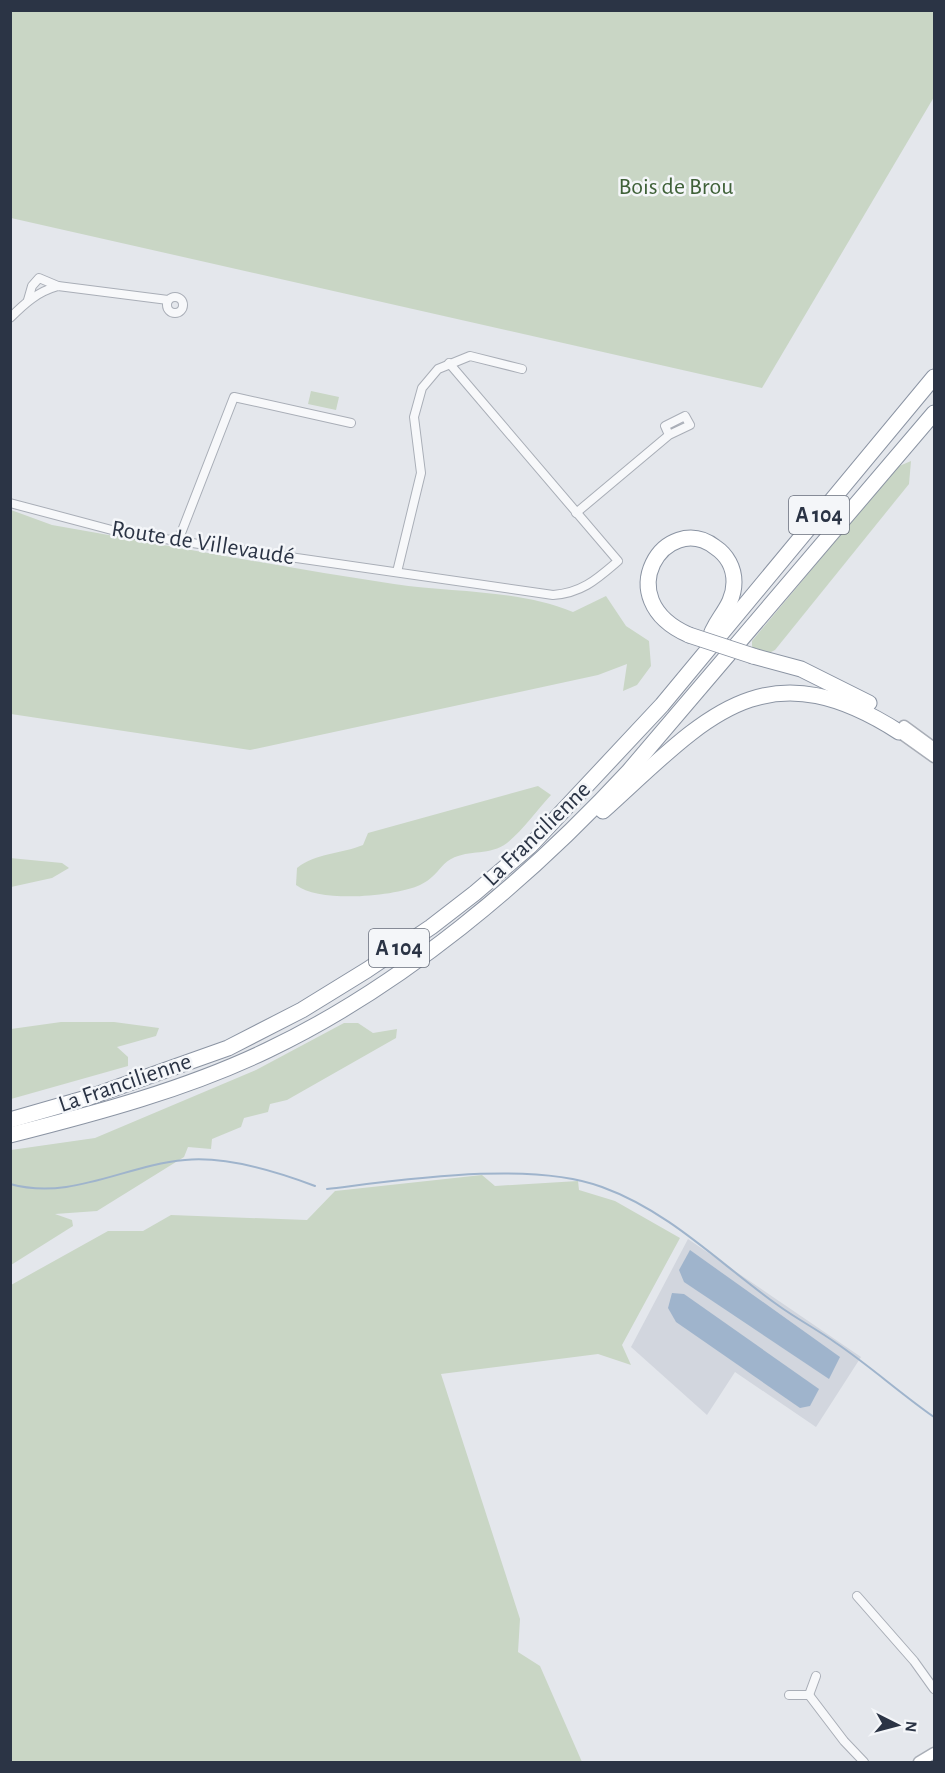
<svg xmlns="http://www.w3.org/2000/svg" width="945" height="1773" viewBox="0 0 945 1773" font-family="'Alegreya Sans',sans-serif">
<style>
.built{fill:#d2d6de}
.green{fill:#c9d6c5}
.water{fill:#9fb4cc}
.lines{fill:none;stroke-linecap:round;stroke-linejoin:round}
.stream{stroke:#9fb4cc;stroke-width:2}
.minor-casing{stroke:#a9aeb7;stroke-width:10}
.secondary-casing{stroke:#a9aeb7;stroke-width:13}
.motorway-casing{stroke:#8b94a3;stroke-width:17}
.minor{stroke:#f7f8fa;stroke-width:8}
.secondary{stroke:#fff;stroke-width:10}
.motorway{stroke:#fff;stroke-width:15}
.motorway-bridge-casing{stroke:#8b94a3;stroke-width:17;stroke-linecap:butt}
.motorway-bridge{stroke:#fff;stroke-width:15}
.labels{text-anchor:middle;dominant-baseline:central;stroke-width:5;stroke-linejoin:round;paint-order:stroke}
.shield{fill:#f4f6f9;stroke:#676e7b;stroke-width:1.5}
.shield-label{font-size:22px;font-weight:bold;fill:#2b3445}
.park-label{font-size:24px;fill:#3f6138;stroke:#f4f6f9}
.street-label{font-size:24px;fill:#2b3445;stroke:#f4f6f9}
</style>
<rect width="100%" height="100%" fill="#e4e7ec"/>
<polygon class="built" points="688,1239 861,1357 816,1427 735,1372 707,1415 631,1347"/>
<g class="green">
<polygon points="11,10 934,11 934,97 762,388 11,218"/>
<polygon points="311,391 339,397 336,410 308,404"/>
<polygon points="911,461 909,484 775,650 767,654 752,650 752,641 897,467"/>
<path d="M 11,510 L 52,525 C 166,545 280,567 394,584 C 454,593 517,589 573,612 L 606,596 L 626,626 L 649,641 L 651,666 L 637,685 L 623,691 L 627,664 L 598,675 L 250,750 L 11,714 Z"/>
<path d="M 538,786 L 551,795 C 537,810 523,830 507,843 C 490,856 470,849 451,859 C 440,865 436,878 420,885 C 393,897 319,903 296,885 L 297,868 C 316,853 341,854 363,845 L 368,833 Z"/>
<polygon points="10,858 62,863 69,868 52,878 11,887"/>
<polygon points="61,1022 114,1022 159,1028 156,1036 117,1047 128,1057 128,1066 11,1099 11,1029"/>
<polygon points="344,1023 358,1023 373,1033 397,1029 396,1038 287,1100 270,1104 268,1112 244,1118 241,1127 212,1139 211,1149 188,1147 184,1157 97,1211 55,1214 72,1220 73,1226 11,1265 11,1150 95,1138 256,1070"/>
<polygon points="482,1175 495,1186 578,1181 579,1190 615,1201 680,1238 622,1345 631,1365 598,1354 441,1374 520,1619 518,1652 540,1666 582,1762 11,1762 11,1285 108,1231 143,1231 171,1215 307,1220 335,1191"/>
</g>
<g class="water">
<polygon points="690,1250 840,1357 829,1379 684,1282 679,1270"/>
<polygon points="672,1293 684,1294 819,1389 810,1406 800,1408 676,1322 668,1308"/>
</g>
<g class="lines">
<g class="stream">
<path d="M 10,1184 C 72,1201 125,1165 185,1160 C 225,1156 278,1172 315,1186"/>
<path d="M 327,1189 C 402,1180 531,1160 602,1187 C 671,1212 721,1265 779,1306 C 797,1319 818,1330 836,1343 C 870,1366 901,1394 934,1417"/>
</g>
<defs>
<g id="minor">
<circle cx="175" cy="305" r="8"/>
<polyline points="28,300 32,286 39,278 58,286"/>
<path d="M 10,318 C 25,303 37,292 58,286 L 168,300"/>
<path d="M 10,503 L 123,533 L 553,595 C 582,593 597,579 618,561 L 449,363"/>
<polyline points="576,513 669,435 690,425 685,416 665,426 669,435"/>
<polyline points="178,541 234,397 351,423"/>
<polyline points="397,572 421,473 414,417 422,388 438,369 470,356 522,369"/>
<polyline points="857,1596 914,1661 934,1689"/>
<polyline points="789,1695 809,1695 816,1676"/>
<polyline points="809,1695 844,1741 864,1762"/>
</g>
<g id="secondary">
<polyline points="904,726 934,748"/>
<polyline points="899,732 934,757"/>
<polyline points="919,1762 934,1753"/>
</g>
<g id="motorway">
<path d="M 689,635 C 607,599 666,510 715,547 C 727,555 734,568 734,582 C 734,608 713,620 709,641"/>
<polyline points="753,656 801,669 869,703"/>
<path d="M 603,811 C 704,720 762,644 899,732"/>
<polyline points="10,1120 90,1097 228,1048 302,1010 367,970 431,927 475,893 530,846 662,705 934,377"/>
<path d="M 10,1135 C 97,1113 187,1089 268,1050 C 402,986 528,880 629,771 L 934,413"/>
</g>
</defs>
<use href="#minor" class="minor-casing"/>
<use href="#secondary" class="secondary-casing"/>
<use href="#motorway" class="motorway-casing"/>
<use href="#minor" class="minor"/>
<use href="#secondary" class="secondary"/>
<use href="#motorway" class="motorway"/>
<defs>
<polyline id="motorway-bridge" points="689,635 753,656"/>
</defs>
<use href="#motorway-bridge" class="motorway-bridge-casing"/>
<use href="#motorway-bridge" class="motorway-bridge"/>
</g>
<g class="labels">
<g class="shield">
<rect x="789" y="496" width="60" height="38" rx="4.5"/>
<rect x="369" y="929" width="60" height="38" rx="4.5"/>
</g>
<g class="shield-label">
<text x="819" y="515">A 104</text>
<text x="399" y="948">A 104</text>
</g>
<g class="park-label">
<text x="676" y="187">Bois de Brou</text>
</g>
<g class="street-label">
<text transform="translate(203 543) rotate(9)">Route de Villevaudé</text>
<text transform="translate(537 834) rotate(-44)">La Francilienne</text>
<text transform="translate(125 1083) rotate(-19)">La Francilienne</text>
</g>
</g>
<rect width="945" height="1773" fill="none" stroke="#2b3445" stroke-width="24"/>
<g transform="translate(897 1725) rotate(96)" stroke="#f4f6f9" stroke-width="4.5" paint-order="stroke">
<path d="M0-4.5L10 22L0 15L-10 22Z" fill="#2b3445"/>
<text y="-9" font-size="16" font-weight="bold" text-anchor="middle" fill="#2b3445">N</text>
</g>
</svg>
